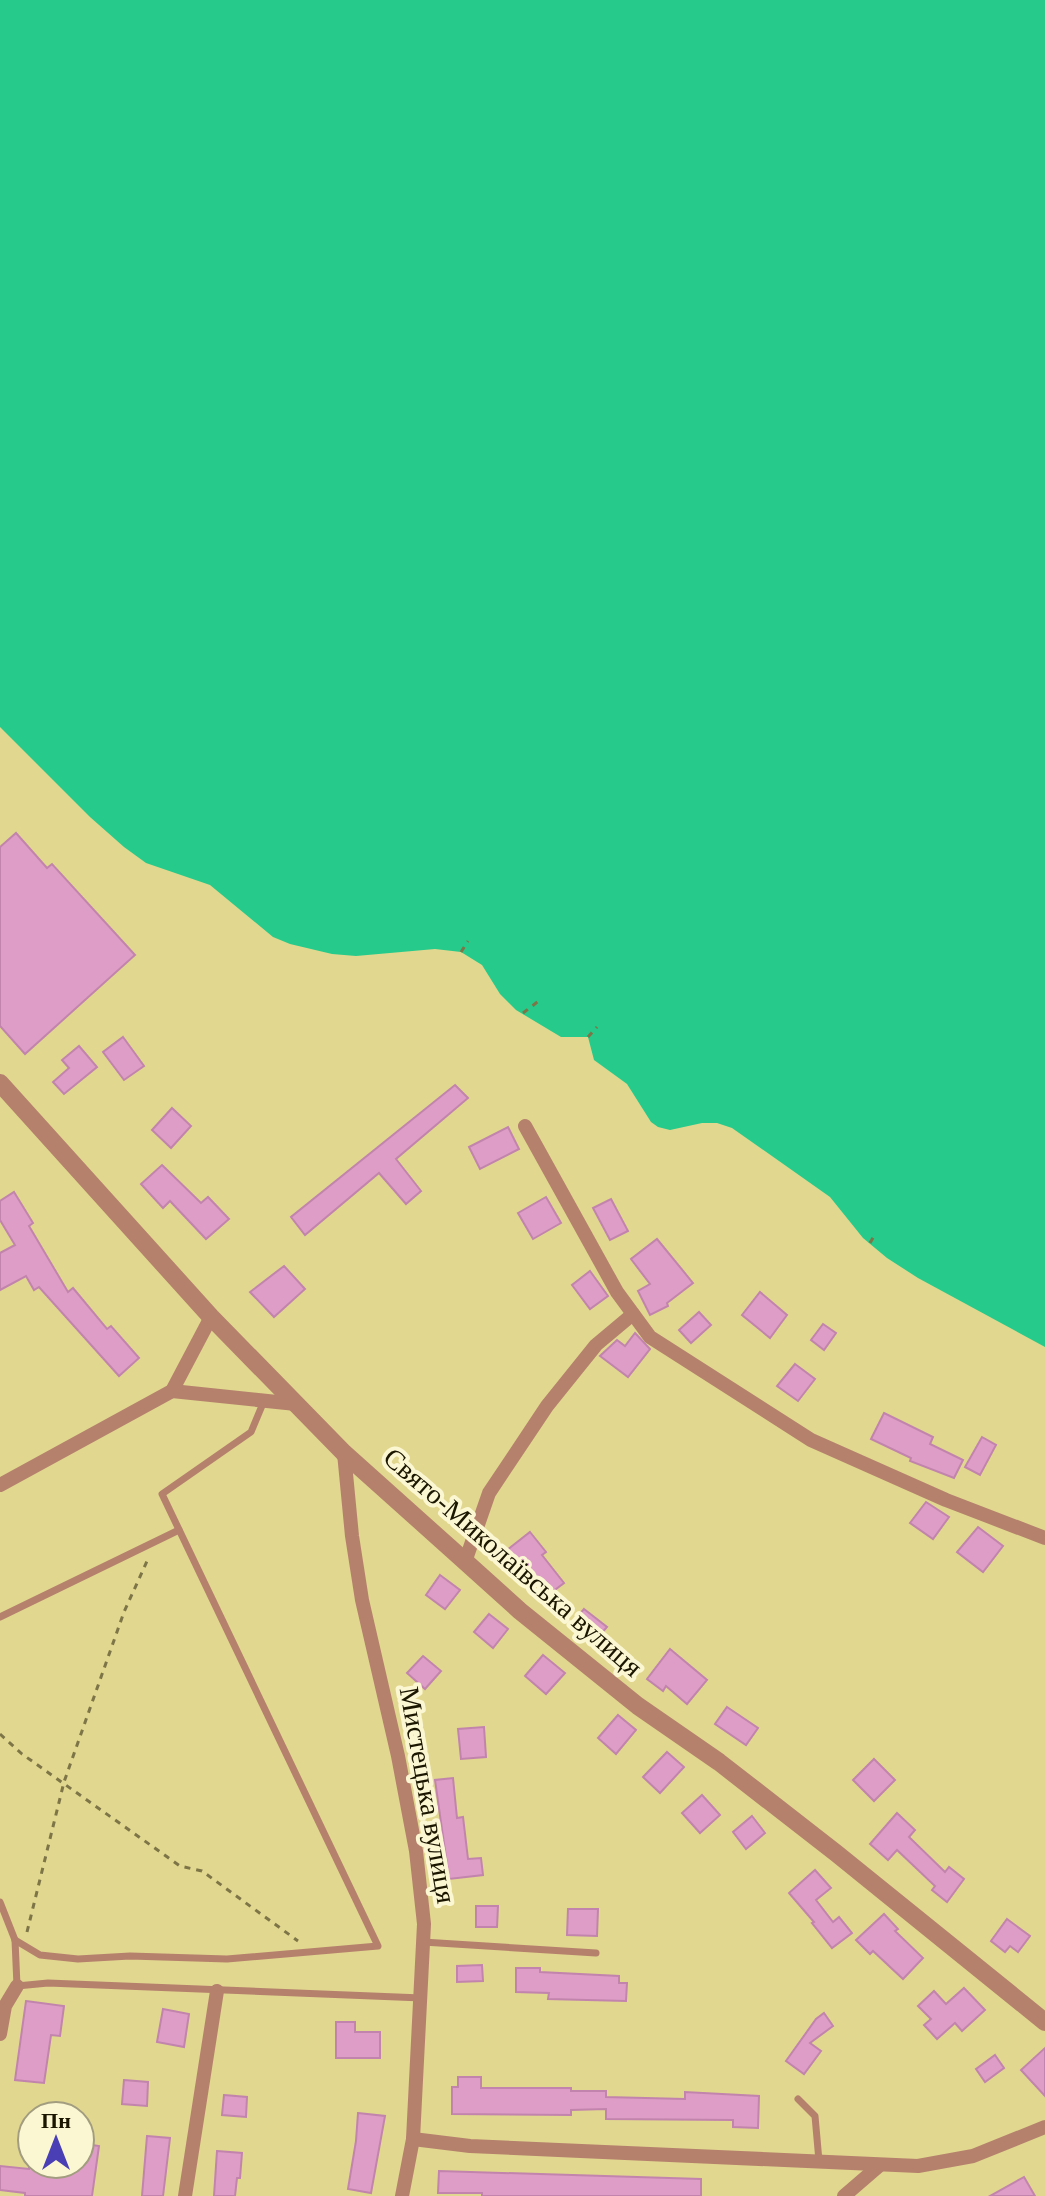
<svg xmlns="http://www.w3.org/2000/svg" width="1045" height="2196" viewBox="0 0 1045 2196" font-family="Georgia,serif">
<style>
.green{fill:#26ca8b}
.building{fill:#dd9dc6;stroke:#c284ac;stroke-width:2}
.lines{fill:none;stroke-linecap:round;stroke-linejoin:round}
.path{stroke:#7d7547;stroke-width:3;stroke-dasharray:6 6;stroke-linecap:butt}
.service{stroke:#b5816d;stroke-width:7}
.minor{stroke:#b5816d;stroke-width:14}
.tertiary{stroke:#b5816d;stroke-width:18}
.labels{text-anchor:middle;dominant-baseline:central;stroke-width:8;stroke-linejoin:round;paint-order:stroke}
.street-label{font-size:28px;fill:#1b1600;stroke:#fcf7d3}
</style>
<rect width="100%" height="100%" fill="#e1d78f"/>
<polygon class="green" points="0,0 1045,0 1045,1347 918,1278 887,1258 863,1238 830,1197 732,1128 717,1123 702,1123 670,1130 658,1127 651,1122 627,1084 594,1060 588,1037 561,1037 516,1010 500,994 482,965 461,952 435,949 356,956 332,954 290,944 273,937 210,885 146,863 124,847 90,817 0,727"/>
<g class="building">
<polygon points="16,833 47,868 52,864 135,955 25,1054 0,1026 0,847"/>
<polygon points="123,1037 144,1066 124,1080 103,1052"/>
<polygon points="79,1046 97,1067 64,1094 53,1082 69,1068 62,1060"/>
<polygon points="455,1085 468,1098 396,1159 421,1191 406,1204 379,1173 305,1235 291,1217"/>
<polygon points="172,1108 191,1126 171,1148 152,1130"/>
<polygon points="508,1127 519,1149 480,1169 469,1147"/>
<polygon points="162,1165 201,1203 208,1197 229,1219 206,1239 170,1201 163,1208 141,1184"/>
<polygon points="14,1192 33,1223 29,1226 68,1292 73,1288 107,1329 111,1326 139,1358 119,1376 39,1287 34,1290 26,1276 0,1290 0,1253 15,1245 0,1220 0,1201"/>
<polygon points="546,1197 561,1223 533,1239 518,1213"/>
<polygon points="611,1199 628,1231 610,1240 593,1208"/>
<polygon points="657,1239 693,1283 667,1303 668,1306 650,1315 638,1291 650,1284 631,1259"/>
<polygon points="284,1266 305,1289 274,1317 250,1292"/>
<polygon points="590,1271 608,1296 590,1309 572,1285"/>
<polygon points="760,1292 787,1315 770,1338 742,1315"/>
<polygon points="699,1312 711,1325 691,1343 679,1330"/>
<polygon points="823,1324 836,1333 824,1350 811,1340"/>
<polygon points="635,1333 650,1349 628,1377 600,1356 617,1340 625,1346"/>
<polygon points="795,1364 815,1379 798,1401 777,1386"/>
<polygon points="884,1413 933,1437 930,1444 963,1460 954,1478 910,1461 911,1458 871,1439"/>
<polygon points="982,1437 996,1445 980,1475 965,1467"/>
<polygon points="926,1502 949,1517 933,1539 910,1523"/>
<polygon points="978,1527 1003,1546 983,1572 957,1552"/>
<polygon points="530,1532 546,1552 542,1555 564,1583 548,1595 526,1567 522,1570 507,1550"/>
<polygon points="440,1575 460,1590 445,1609 426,1595"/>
<polygon points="584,1609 607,1627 595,1641 572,1623"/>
<polygon points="489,1614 508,1629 493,1648 474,1632"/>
<polygon points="670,1649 707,1680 687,1704 666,1686 663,1691 647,1679"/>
<polygon points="543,1655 565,1673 546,1694 525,1676"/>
<polygon points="423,1656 441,1671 425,1689 407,1673"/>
<polygon points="727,1707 758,1728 746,1745 715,1724"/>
<polygon points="618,1715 636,1730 616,1754 598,1738"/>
<polygon points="484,1727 486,1757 461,1759 458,1729"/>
<polygon points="667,1752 684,1767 660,1793 643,1777"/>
<polygon points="874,1759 895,1780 874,1801 853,1780"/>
<polygon points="453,1778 457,1818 463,1817 468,1859 481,1858 483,1875 449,1879 435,1780"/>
<polygon points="702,1795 720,1815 700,1833 682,1813"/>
<polygon points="897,1813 915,1830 909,1837 945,1872 949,1867 964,1879 947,1902 932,1890 935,1886 897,1850 888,1860 870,1844"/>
<polygon points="752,1816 765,1833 746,1849 733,1832"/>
<polygon points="815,1870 831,1888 816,1900 833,1922 839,1917 852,1933 832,1948 812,1923 814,1922 789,1893"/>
<polygon points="476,1906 498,1906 497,1927 476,1927"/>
<polygon points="568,1909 598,1909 597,1936 567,1935"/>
<polygon points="884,1914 898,1929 895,1931 923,1958 903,1979 873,1951 870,1954 856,1940"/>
<polygon points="1007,1919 1030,1936 1018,1952 1010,1946 1005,1952 991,1941"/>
<polygon points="482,1965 483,1981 457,1982 457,1966"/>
<polygon points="516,1968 540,1968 540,1972 619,1976 619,1983 627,1983 626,2001 548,1999 549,1993 516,1992"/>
<polygon points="964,1988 985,2010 962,2031 955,2023 937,2039 924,2025 931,2019 918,2006 934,1991 946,2004"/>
<polygon points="26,2001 64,2006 60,2036 51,2035 44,2083 15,2080"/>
<polygon points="163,2009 189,2014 184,2047 157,2042"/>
<polygon points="824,2013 833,2026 810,2043 821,2051 804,2074 786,2061 816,2019"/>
<polygon points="336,2022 355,2022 355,2032 380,2032 380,2058 336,2058"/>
<polygon points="1045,2048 1045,2096 1021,2070"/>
<polygon points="995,2055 1004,2068 985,2082 976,2069"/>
<polygon points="458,2077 481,2077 481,2088 571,2088 571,2091 606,2091 606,2097 685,2099 685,2092 759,2096 758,2128 733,2127 733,2120 606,2119 606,2109 571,2110 571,2115 452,2114 452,2087 458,2087"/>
<polygon points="124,2080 148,2082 147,2106 122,2104"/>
<polygon points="224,2095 247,2097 246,2117 222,2115"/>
<polygon points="358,2113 385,2116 371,2193 348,2189 356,2141"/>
<polygon points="147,2136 170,2138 163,2196 142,2196"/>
<polygon points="80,2143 99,2146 92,2196 25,2196 25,2193 0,2190 0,2166 29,2169 29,2164 66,2167 66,2164 80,2164"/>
<polygon points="217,2151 242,2153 240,2178 237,2178 235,2196 214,2196"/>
<polygon points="439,2171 701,2179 701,2196 482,2196 482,2193 438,2193"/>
<polygon points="1024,2177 1035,2196 990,2196"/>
</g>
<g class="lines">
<g class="path">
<polyline points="461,952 468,941"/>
<polyline points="523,1013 540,1000"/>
<polyline points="588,1037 597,1027"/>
<polyline points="870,1243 874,1236"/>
<polyline points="0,1734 22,1754 180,1866 202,1871 298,1941"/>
<polyline points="27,1932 64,1782 124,1612 148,1559"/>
</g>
<g class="service">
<polyline points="0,1617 179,1530"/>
<polyline points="0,1902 15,1940 17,1986 48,1983 422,1998"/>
<polyline points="15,1940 40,1955 78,1959 130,1956 227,1959 378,1946 162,1494 251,1432 264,1401"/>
<polyline points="423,1942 596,1953"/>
<polyline points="798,2099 815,2116 819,2161"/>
</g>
<g class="minor">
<polyline points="525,1126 617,1292 650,1337 811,1440 946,1500 1045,1538"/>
<polyline points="172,1391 296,1404"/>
<polyline points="344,1453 352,1536 362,1600 398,1756 416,1851 424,1924 413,2139 402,2196"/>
<polyline points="0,1485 172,1391 211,1317"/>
<polyline points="465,1562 489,1493 547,1406 596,1345 633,1314"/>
<polyline points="0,2034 5,2006 17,1986"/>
<polyline points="413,2139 470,2146 918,2166 973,2156 1045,2127"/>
<polyline points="185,2196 217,1991"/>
<polyline points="844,2196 880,2165"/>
</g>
<polyline class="tertiary" points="0,1083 211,1317 344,1453 449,1547 520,1611 638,1706 719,1762 836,1853 1045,2022"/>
</g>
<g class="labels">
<g class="street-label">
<text transform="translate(513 1562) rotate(41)">Свято-Миколаївська вулиця</text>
<text transform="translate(428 1795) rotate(80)">Мистецька вулиця</text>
</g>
</g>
<g transform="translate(56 2140)"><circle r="38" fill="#fcf7d3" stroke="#a29d7f" stroke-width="2"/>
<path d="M0-6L14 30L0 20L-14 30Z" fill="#4a3fb5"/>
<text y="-12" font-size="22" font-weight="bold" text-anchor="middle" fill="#1b1600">Пн</text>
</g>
</svg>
